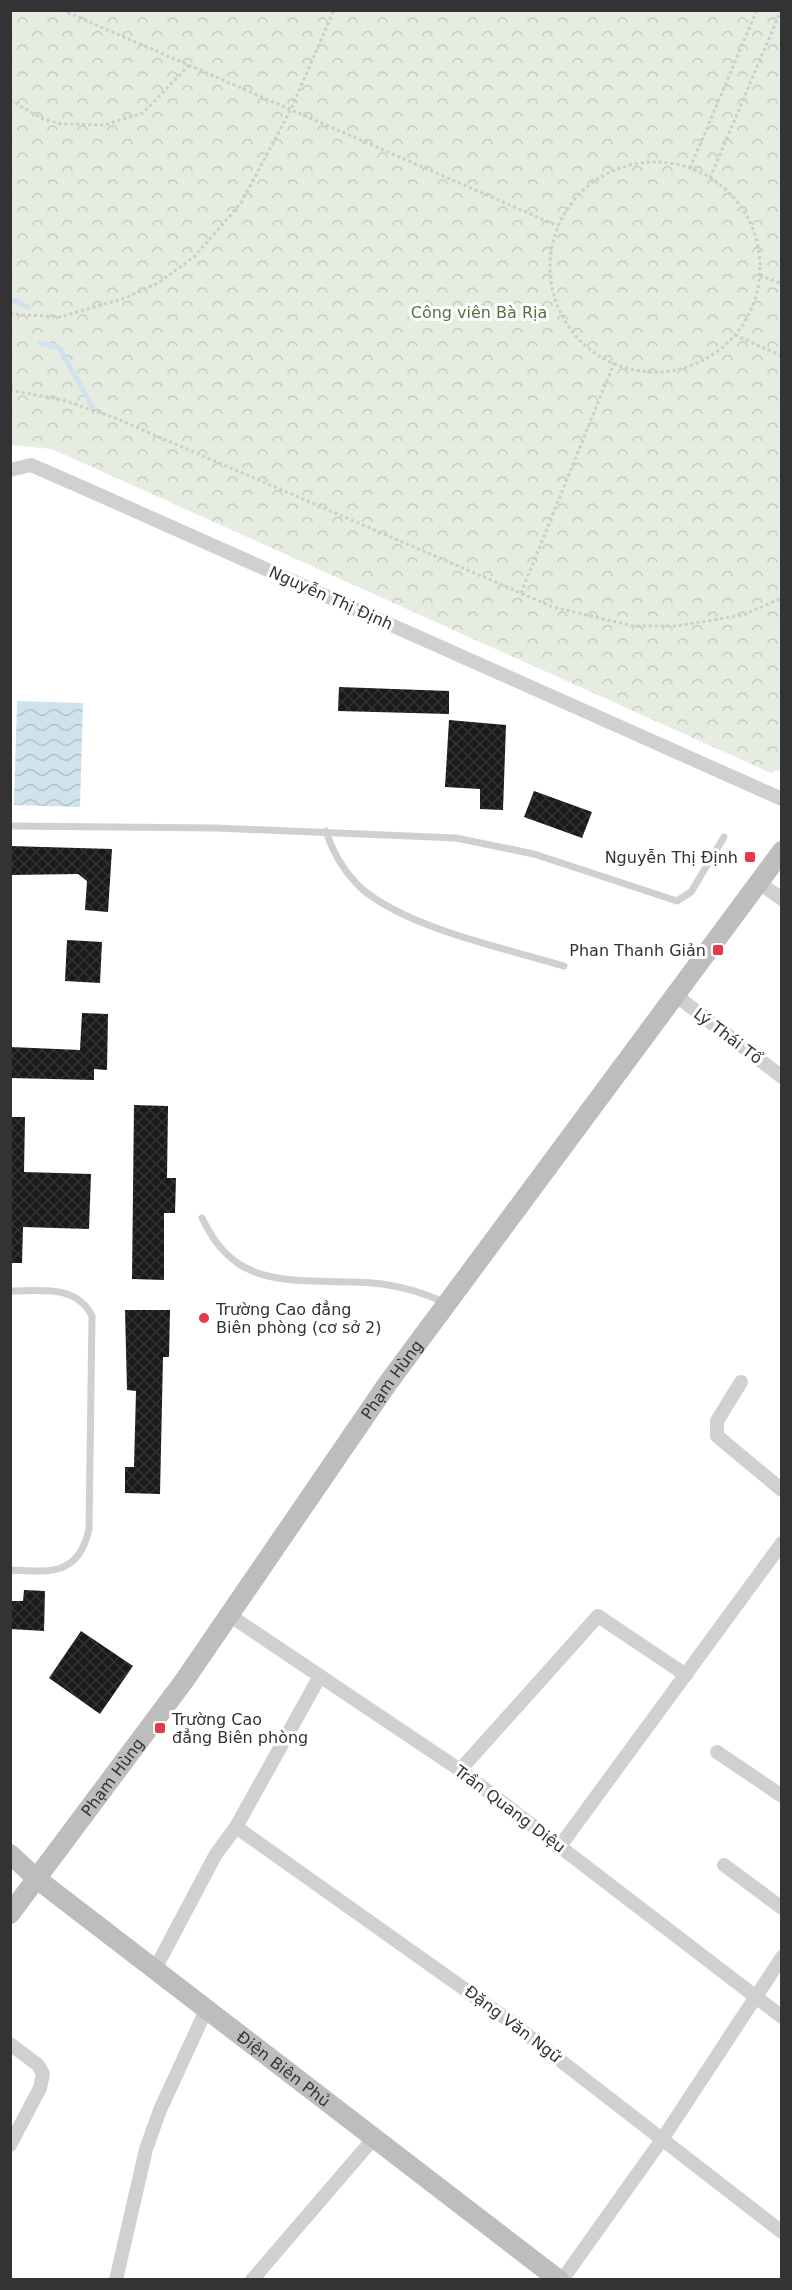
<svg xmlns="http://www.w3.org/2000/svg" width="792" height="2290" viewBox="0 0 792 2290" font-family="'DejaVu Sans',sans-serif">
<style>
.park{fill:url(#park-crowns)}
.water{fill:url(#water-waves)}
.lines{fill:none;stroke-linecap:round;stroke-linejoin:round}
.stream{stroke:#cfe2ee;stroke-width:5}
.building{fill:url(#building-cross-hatch)}
.path{stroke:#cdcdcd;stroke-width:3;stroke-dasharray:3 3;stroke-linecap:butt}
.lane{stroke:#d0d0d0;stroke-width:7}
.street{stroke:#d0d0d0;stroke-width:14}
.secondary{stroke:#bdbdbd;stroke-width:20}
.poi-dot{fill:#e63946;stroke:#fff;stroke-width:2}
.labels{text-anchor:middle;dominant-baseline:central;stroke-width:6;stroke-linejoin:round;paint-order:stroke}
.park-label{font-size:16px;fill:#56703f;stroke:#fff}
.street-label{font-size:16px;fill:#333;stroke:#fff}
.poi-label{font-size:16px;fill:#333;stroke:#fff;text-anchor:end}
</style>
<defs>
<pattern id="park-crowns" width="20" height="18" patternUnits="userSpaceOnUse" patternTransform="scale(1.5)"><rect width="20" height="18" fill="#e6ecdf"/><path d="M2 6a3 3 0 1 1 6 0M12 15a3 3 0 1 1 6 0" fill="none" stroke="#c6cbc0"/></pattern>
<pattern id="water-waves" width="16" height="10" patternUnits="userSpaceOnUse" patternTransform="scale(1.5)"><rect width="16" height="10" fill="#cfe2ee"/><path d="M0 5q4-4 8 0t8 0" fill="none" stroke="#b2c2cd"/></pattern>
<pattern id="building-cross-hatch" width="8" height="8" patternUnits="userSpaceOnUse" patternTransform="scale(1.5)"><rect width="8" height="8" fill="#1a1a1a"/><path d="M0 0l8 8M0 8l8-8" fill="none" stroke="#333"/></pattern>
</defs>
<rect width="100%" height="100%" fill="#fff"/>
<polygon class="park" points="11,10 781,11 781,769 771,773 52,449 11,445"/>
<polygon class="water" points="17,701 83,703 80,807 14,805"/>
<g class="lines">
<g class="stream">
<polyline points="10,299 28,307"/>
<polyline points="40,343 60,348 92,407"/>
</g>
</g>
<g class="building">
<polygon points="339,687 449,691 449,714 338,711"/>
<polygon points="449,720 506,725 503,810 480,809 480,789 445,787"/>
<polygon points="534,791 592,812 582,838 524,817"/>
<polygon points="10,846 112,849 108,912 85,910 87,881 78,874 10,875"/>
<polygon points="67,940 102,942 100,983 65,981"/>
<polygon points="82,1013 108,1014 107,1070 94,1069 94,1080 10,1078 10,1047 80,1050"/>
<polygon points="134,1105 168,1106 167,1178 176,1178 175,1213 164,1213 164,1280 132,1279"/>
<polygon points="10,1117 25,1117 24,1172 91,1174 89,1229 23,1227 22,1263 10,1263"/>
<polygon points="125,1310 170,1310 169,1357 163,1357 160,1494 125,1493 125,1467 134,1467 136,1391 127,1390"/>
<polygon points="24,1590 45,1591 44,1631 10,1629 10,1601 23,1601"/>
<polygon points="81,1631 133,1666 100,1714 49,1678"/>
</g>
<g class="lines">
<g class="path">
<polyline points="62,10 558,226"/>
<polyline points="10,100 43,119 61,124 104,125 143,113 189,65"/>
<circle cx="655" cy="267" r="105"/>
<polyline points="690,168 757,10"/>
<polyline points="710,178 781,10"/>
<polyline points="760,275 782,284"/>
<polyline points="10,314 60,317 125,298 158,283 195,256 241,203 291,109 334,10"/>
<polyline points="735,335 782,356"/>
<polyline points="10,390 63,400 115,418 553,607 633,626 676,626 743,615 782,598"/>
<polyline points="521,593 614,363"/>
</g>
<g class="lane">
<polyline points="10,826 216,828 456,838 534,854 677,901 691,892 724,837"/>
<path d="M 326,831 C 333,853 345,873 362,889 C 410,929 504,948 564,966"/>
<path d="M 202,1218 C 211,1236 221,1252 239,1264 C 277,1289 339,1278 382,1284 C 404,1287 424,1293 444,1302"/>
<path d="M 10,1291 C 41,1291 76,1284 92,1316 L 89,1529 C 79,1576 50,1572 10,1570"/>
</g>
<g class="street">
<polyline points="10,470 31,465 86,489 782,799"/>
<polyline points="758,882 782,899"/>
<polyline points="674,994 782,1077"/>
<polyline points="741,1382 717,1421 717,1436 782,1490"/>
<polyline points="229,1615 460,1770 782,2017"/>
<polyline points="717,1752 782,1796"/>
<polyline points="460,1770 598,1616 686,1675"/>
<polyline points="236,1827 508,2020 782,2232"/>
<polyline points="560,1846 782,1543"/>
<polyline points="724,1865 782,1908"/>
<polyline points="155,1969 216,1854 236,1827 320,1676"/>
<polyline points="10,2044 38,2065 43,2074 40,2088 10,2145"/>
<polyline points="116,2280 146,2149 160,2110 207,2008"/>
<polyline points="252,2280 374,2138"/>
<polyline points="562,2280 663,2138 782,1957"/>
</g>
<g class="secondary">
<path id="s1" d="M 10,1854 L 37,1879 L 559,2280"/>
<path id="s2" d="M 10,1914 L 184,1681 L 388,1383 L 782,851"/>
</g>
</g>
<g class="poi-dot">
<rect x="744" y="851" width="12" height="12" rx="3"/>
<rect x="712" y="944" width="12" height="12" rx="3"/>
<circle cx="204" cy="1318" r="6"/>
<rect x="154" y="1722" width="12" height="12" rx="3"/>
</g>
<g class="labels">
<g class="park-label">
<text x="479" y="312">Công viên Bà Rịa</text>
</g>
<g class="street-label">
<text transform="translate(331 598) rotate(24)">Nguyễn Thị Định</text>
<text transform="translate(728 1036) rotate(37)">Lý Thái Tổ</text>
<text stroke="none"><textPath href="#s2" startOffset="657">Phạm Hùng</textPath></text>
<text stroke="none"><textPath href="#s2" startOffset="171">Phạm Hùng</textPath></text>
<text transform="translate(510 1809) rotate(37)">Trần Quang Diệu</text>
<text transform="translate(513 2024) rotate(37)">Đặng Văn Ngữ</text>
<text stroke="none"><textPath href="#s1" startOffset="348">Điện Biên Phủ</textPath></text>
</g>
<g class="poi-label">
<text x="738" y="857">Nguyễn Thị Định</text>
<text x="706" y="950">Phan Thanh Giản</text>
<text x="216" y="1309" text-anchor="start">Trường Cao đẳng<tspan x="216" dy="18">Biên phòng (cơ sở 2)</tspan></text>
<text x="172" y="1719" text-anchor="start">Trường Cao<tspan x="172" dy="18">đẳng Biên phòng</tspan></text>
</g>
</g>
<rect width="792" height="2290" fill="none" stroke="#333333" stroke-width="24"/>
</svg>
